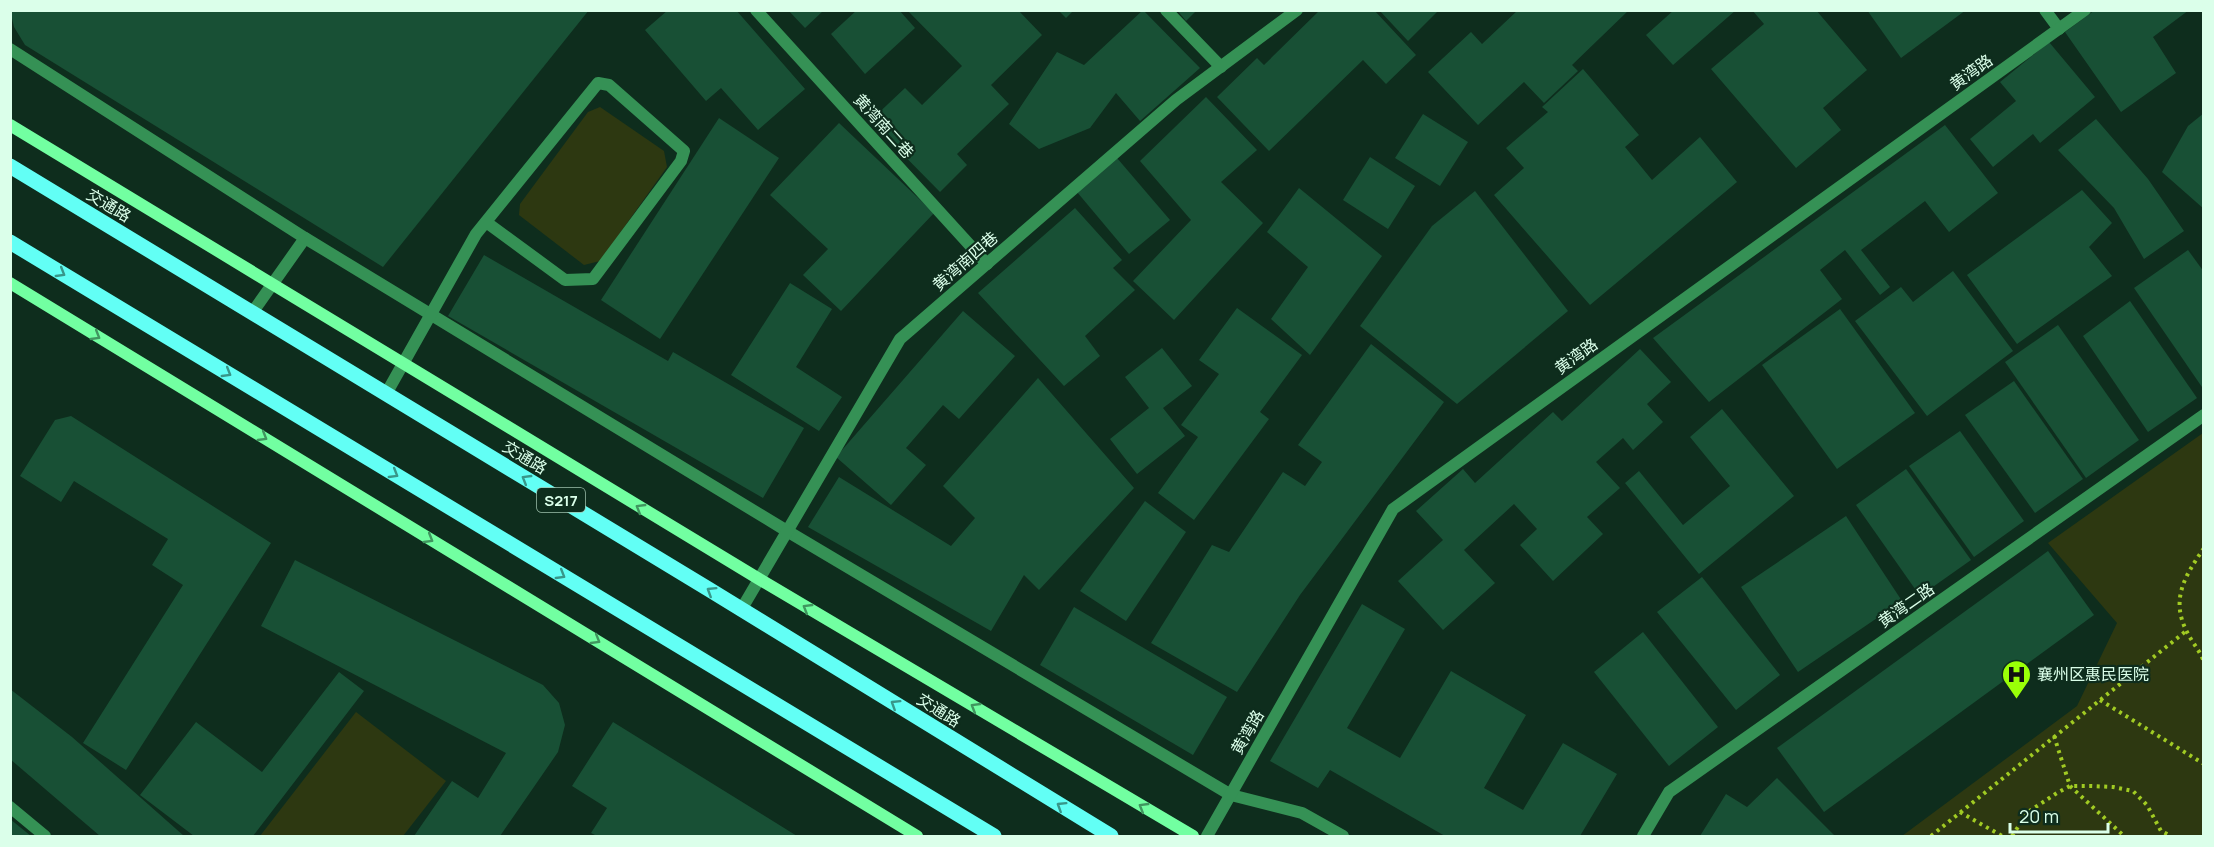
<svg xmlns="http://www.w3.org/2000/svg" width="2214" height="847" viewBox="0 0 2214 847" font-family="Manrope,'Noto Sans SC',sans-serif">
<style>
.green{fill:#2d3811}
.building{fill:#185035}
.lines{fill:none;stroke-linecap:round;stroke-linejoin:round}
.path{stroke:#a1cb23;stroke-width:4;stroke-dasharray:3 4.5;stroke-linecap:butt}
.lane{stroke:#359155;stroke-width:12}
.street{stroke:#359155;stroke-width:12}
.secondary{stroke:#72ffa1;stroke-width:12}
.primary{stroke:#62fff5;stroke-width:15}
.oneway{stroke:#389689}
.oneway2{stroke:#40965f}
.labels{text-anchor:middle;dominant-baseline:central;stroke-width:4.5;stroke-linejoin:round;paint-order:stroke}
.shield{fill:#0e2d1d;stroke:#9ec0ac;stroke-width:1.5}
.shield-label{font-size:15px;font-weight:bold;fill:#dbffea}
.street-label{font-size:16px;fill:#dbffea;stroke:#0e2d1d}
.poi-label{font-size:16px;fill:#dbffea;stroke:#0e2d1d;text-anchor:start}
</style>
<rect width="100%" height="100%" fill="#0e2d1d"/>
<g class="green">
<polygon points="600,107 664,151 667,167 600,261 584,265 519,215 520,204 588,112"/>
<polygon points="2203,433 2203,836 1902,836 2077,706 2117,623 2048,543"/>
<polygon points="356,712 446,781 403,836 260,836"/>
</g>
<g class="building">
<polygon points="10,10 589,10 383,267 25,45 14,27"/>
<polygon points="668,10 736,10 805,89 758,130 721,88 706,101 645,30"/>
<polygon points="788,10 824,10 805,28"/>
<polygon points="857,10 899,10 915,28 865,74 831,34"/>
<polygon points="907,10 1018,10 1042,35 991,85 1009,104 957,154 967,165 940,192 870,121 905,88 922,105 962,66"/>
<polygon points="1058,10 1074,10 1066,18"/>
<polygon points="1143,10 1200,68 1140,121 1116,93 1090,128 1039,149 1009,124 1057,52 1084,65"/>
<polygon points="1177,10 1197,10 1186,21"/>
<polygon points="1320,10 1374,10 1416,55 1386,84 1363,60 1269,151 1217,97 1257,58 1264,65"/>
<polygon points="1379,10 1439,10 1408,41"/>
<polygon points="1518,10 1629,10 1572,65 1578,71 1544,103 1524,82 1478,125 1428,72 1471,32 1482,44"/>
<polygon points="1674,10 1736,10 1673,65 1646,35"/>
<polygon points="1752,10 1816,10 1867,70 1823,108 1841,130 1796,168 1711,69 1764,24"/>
<polygon points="1867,10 1966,10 1901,58"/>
<polygon points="2095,10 2189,10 2153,37 2176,73 2121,112 2065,32"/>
<polygon points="2049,42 2095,97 2040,143 2033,134 1993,167 1970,139 2016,101 2000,82"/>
<polygon points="1583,69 1639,135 1625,147 1652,180 1700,137 1737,182 1590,305 1494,195 1524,168 1506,148 1548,112 1542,107"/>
<polygon points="1206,97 1257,150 1221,182 1263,223 1174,320 1133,281 1191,220 1140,161"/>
<polygon points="2204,113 2204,209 2162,172 2188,126"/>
<polygon points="1423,114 1468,142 1440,186 1395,158"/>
<polygon points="719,118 779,158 660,339 601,300"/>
<polygon points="2096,119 2148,179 2184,231 2144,259 2114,208 2058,150"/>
<polygon points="839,123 934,213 841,311 803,275 828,249 770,195"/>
<polygon points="1945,125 1998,193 1949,232 1925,201 1861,250 1890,287 1880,295 1845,250 1820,270 1842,299 1709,402 1653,338"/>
<polygon points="1370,157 1415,186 1388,229 1343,200"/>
<polygon points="1117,158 1170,220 1129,254 1077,192"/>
<polygon points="1299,188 1382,256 1310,355 1271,319 1308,267 1267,232"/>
<polygon points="2082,190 2112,223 2089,247 2112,276 2017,344 1967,275"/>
<polygon points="1475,191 1568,311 1457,404 1360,326 1432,226"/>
<polygon points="1075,208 1122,260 1113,268 1135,290 1085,336 1100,356 1064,386 978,293"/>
<polygon points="2188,250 2204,272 2204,390 2134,288"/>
<polygon points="484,255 668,361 673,352 804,428 763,498 448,316"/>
<polygon points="1953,271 2013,351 1927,416 1855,321 1901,287 1913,302"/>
<polygon points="790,283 832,309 796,367 842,397 819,431 731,375"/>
<polygon points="2130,301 2197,398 2148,432 2083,336"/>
<polygon points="1237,308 1302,355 1260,412 1269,419 1194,520 1158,493 1198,437 1181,425 1219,374 1199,360"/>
<polygon points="1840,309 1915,413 1837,469 1762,365"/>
<polygon points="963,311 1015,356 959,419 943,405 906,448 926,465 891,505 836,457"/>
<polygon points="2058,325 2139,440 2086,478 2005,362"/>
<polygon points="1371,344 1444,402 1300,595 1237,692 1151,643 1212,545 1229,552 1283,472 1305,486 1322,462 1298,445"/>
<polygon points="1162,348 1192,386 1163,408 1185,436 1137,474 1110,439 1149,408 1125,377"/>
<polygon points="1640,349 1671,382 1647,404 1663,422 1633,450 1623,438 1596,462 1620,488 1587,517 1603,534 1553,581 1520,545 1537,529 1514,504 1464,550 1495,583 1443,630 1398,581 1443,540 1416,511 1463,469 1475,483 1553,412 1562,421"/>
<polygon points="1038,378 1134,488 1039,590 1024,575 991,631 808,527 839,477 951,546 975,518 943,486"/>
<polygon points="2014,381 2083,479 2035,513 1965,415"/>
<polygon points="1722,409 1794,496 1699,574 1625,483 1639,471 1683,525 1730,486 1690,437"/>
<polygon points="71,416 271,543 126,770 83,743 183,585 152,565 168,539 74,481 61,502 20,476 55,420"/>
<polygon points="1960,431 2024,521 1974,557 1909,466"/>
<polygon points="1906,469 1971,560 1920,596 1856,505"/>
<polygon points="1145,501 1186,532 1126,621 1080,591"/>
<polygon points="1846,516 1902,601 1798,672 1741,587"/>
<polygon points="2048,551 2094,615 1824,812 1777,748"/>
<polygon points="295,560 543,685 559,703 565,725 558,752 500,836 414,836 452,781 478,798 506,753 261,626"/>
<polygon points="1702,577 1780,675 1736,710 1657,612"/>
<polygon points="1362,604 1405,629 1347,728 1400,758 1451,671 1526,715 1484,788 1523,810 1563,743 1617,774 1580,836 1445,836 1330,770 1318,788 1270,761"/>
<polygon points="1074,607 1227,697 1193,755 1040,665"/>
<polygon points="1643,632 1718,727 1669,766 1594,672"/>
<polygon points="339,672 364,691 253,836 194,836 140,795 196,722 262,772"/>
<polygon points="10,689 72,737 184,836 100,836 10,759"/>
<polygon points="613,722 797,836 597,836 591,833 607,808 572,786"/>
<polygon points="1777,778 1835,836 1700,836 1726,794 1747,807"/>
<polygon points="10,819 31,836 10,836"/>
</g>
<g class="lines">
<g class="path">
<path d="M 2204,548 C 2185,576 2170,599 2187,632 C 2192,642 2200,651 2204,662"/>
<polyline points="2100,700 2204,764"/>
<polyline points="2054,736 2070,786 2124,836"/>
<polyline points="1960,812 2002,836"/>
<polyline points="1931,836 2186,631"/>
<polyline points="2012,836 2028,812 2057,793 2070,786 2091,786 2113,787 2133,791 2147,805 2161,831 2171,836"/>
</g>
<g class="lane">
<polyline points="10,49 305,238 252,313"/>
<polyline points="305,238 787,531 1231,795 1302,813 1343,836"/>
<polyline points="386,394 476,234 598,83 609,85 684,151 681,161 593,279 565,280 486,222"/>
</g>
<g class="street">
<polyline points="756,10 987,264"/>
<polyline points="1166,10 1221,67"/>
<polyline points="2045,10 2059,29"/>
<polyline points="741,610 900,339 1176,100 1297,10"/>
<polyline points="10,807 45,836"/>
<polyline points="1207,836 1393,509 2085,10"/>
<polyline points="1643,836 1669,792 2204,415"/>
</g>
<g class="secondary">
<polyline points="10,125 759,579 1193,836"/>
<polyline points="10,283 917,836"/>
</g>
<g class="primary">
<polyline points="10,166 710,590 1111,836"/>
<polyline points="10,242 994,836"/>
</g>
</g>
<defs><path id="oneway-chevron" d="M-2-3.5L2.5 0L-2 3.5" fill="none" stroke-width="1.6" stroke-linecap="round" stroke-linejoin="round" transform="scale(1.5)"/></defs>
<g class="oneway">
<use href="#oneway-chevron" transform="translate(61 273) rotate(31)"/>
<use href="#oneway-chevron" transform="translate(227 373) rotate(31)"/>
<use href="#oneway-chevron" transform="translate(394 474) rotate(31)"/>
<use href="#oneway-chevron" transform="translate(526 479) rotate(-149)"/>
<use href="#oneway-chevron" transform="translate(561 575) rotate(31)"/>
<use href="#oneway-chevron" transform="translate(711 591) rotate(-148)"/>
<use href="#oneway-chevron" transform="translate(895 704) rotate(-148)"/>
<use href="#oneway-chevron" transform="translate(1061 806) rotate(-148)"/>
</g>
<g class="oneway2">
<use href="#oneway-chevron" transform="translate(96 336) rotate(31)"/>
<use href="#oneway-chevron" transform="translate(263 437) rotate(31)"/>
<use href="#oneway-chevron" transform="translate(640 508) rotate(-149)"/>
<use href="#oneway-chevron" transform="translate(429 539) rotate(31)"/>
<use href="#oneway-chevron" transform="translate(807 608) rotate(-149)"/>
<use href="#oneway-chevron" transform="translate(596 640) rotate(31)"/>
<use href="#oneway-chevron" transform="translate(975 707) rotate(-149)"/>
<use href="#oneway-chevron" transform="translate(1143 807) rotate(-149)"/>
</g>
<defs>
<symbol id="hospital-pin" viewBox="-11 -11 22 30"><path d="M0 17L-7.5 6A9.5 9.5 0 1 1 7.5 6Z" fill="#9aff07" stroke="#0e2d1d"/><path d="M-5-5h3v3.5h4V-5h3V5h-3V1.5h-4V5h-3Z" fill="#111"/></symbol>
</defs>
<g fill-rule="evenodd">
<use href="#hospital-pin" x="2000" y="658" width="33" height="45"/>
</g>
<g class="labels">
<rect class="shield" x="537" y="488" width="48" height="24" rx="4.5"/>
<g class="shield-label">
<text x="561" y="500">S217</text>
</g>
<g class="street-label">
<text transform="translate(1971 72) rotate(-36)">黄湾路</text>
<text transform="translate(884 126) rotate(48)">黄湾南二巷</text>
<text transform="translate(109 205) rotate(31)">交通路</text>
<text transform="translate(965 261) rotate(-41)">黄湾南四巷</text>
<text transform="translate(1576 356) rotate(-36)">黄湾路</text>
<text transform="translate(525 457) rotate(31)">交通路</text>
<text transform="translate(1906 605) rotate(-35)">黄湾二路</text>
<text transform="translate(939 710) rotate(32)">交通路</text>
<text transform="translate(1247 732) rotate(-60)">黄湾路</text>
</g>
<g class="poi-label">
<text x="2037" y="674">襄州区惠民医院</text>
</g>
</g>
<rect width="2214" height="847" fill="none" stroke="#dbffea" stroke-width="24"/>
<path d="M2010 823v9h98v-9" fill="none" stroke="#dbffea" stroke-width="3"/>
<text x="2019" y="823" font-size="18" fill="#dbffea" stroke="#0e2d1d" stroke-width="4.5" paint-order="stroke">20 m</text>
</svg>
